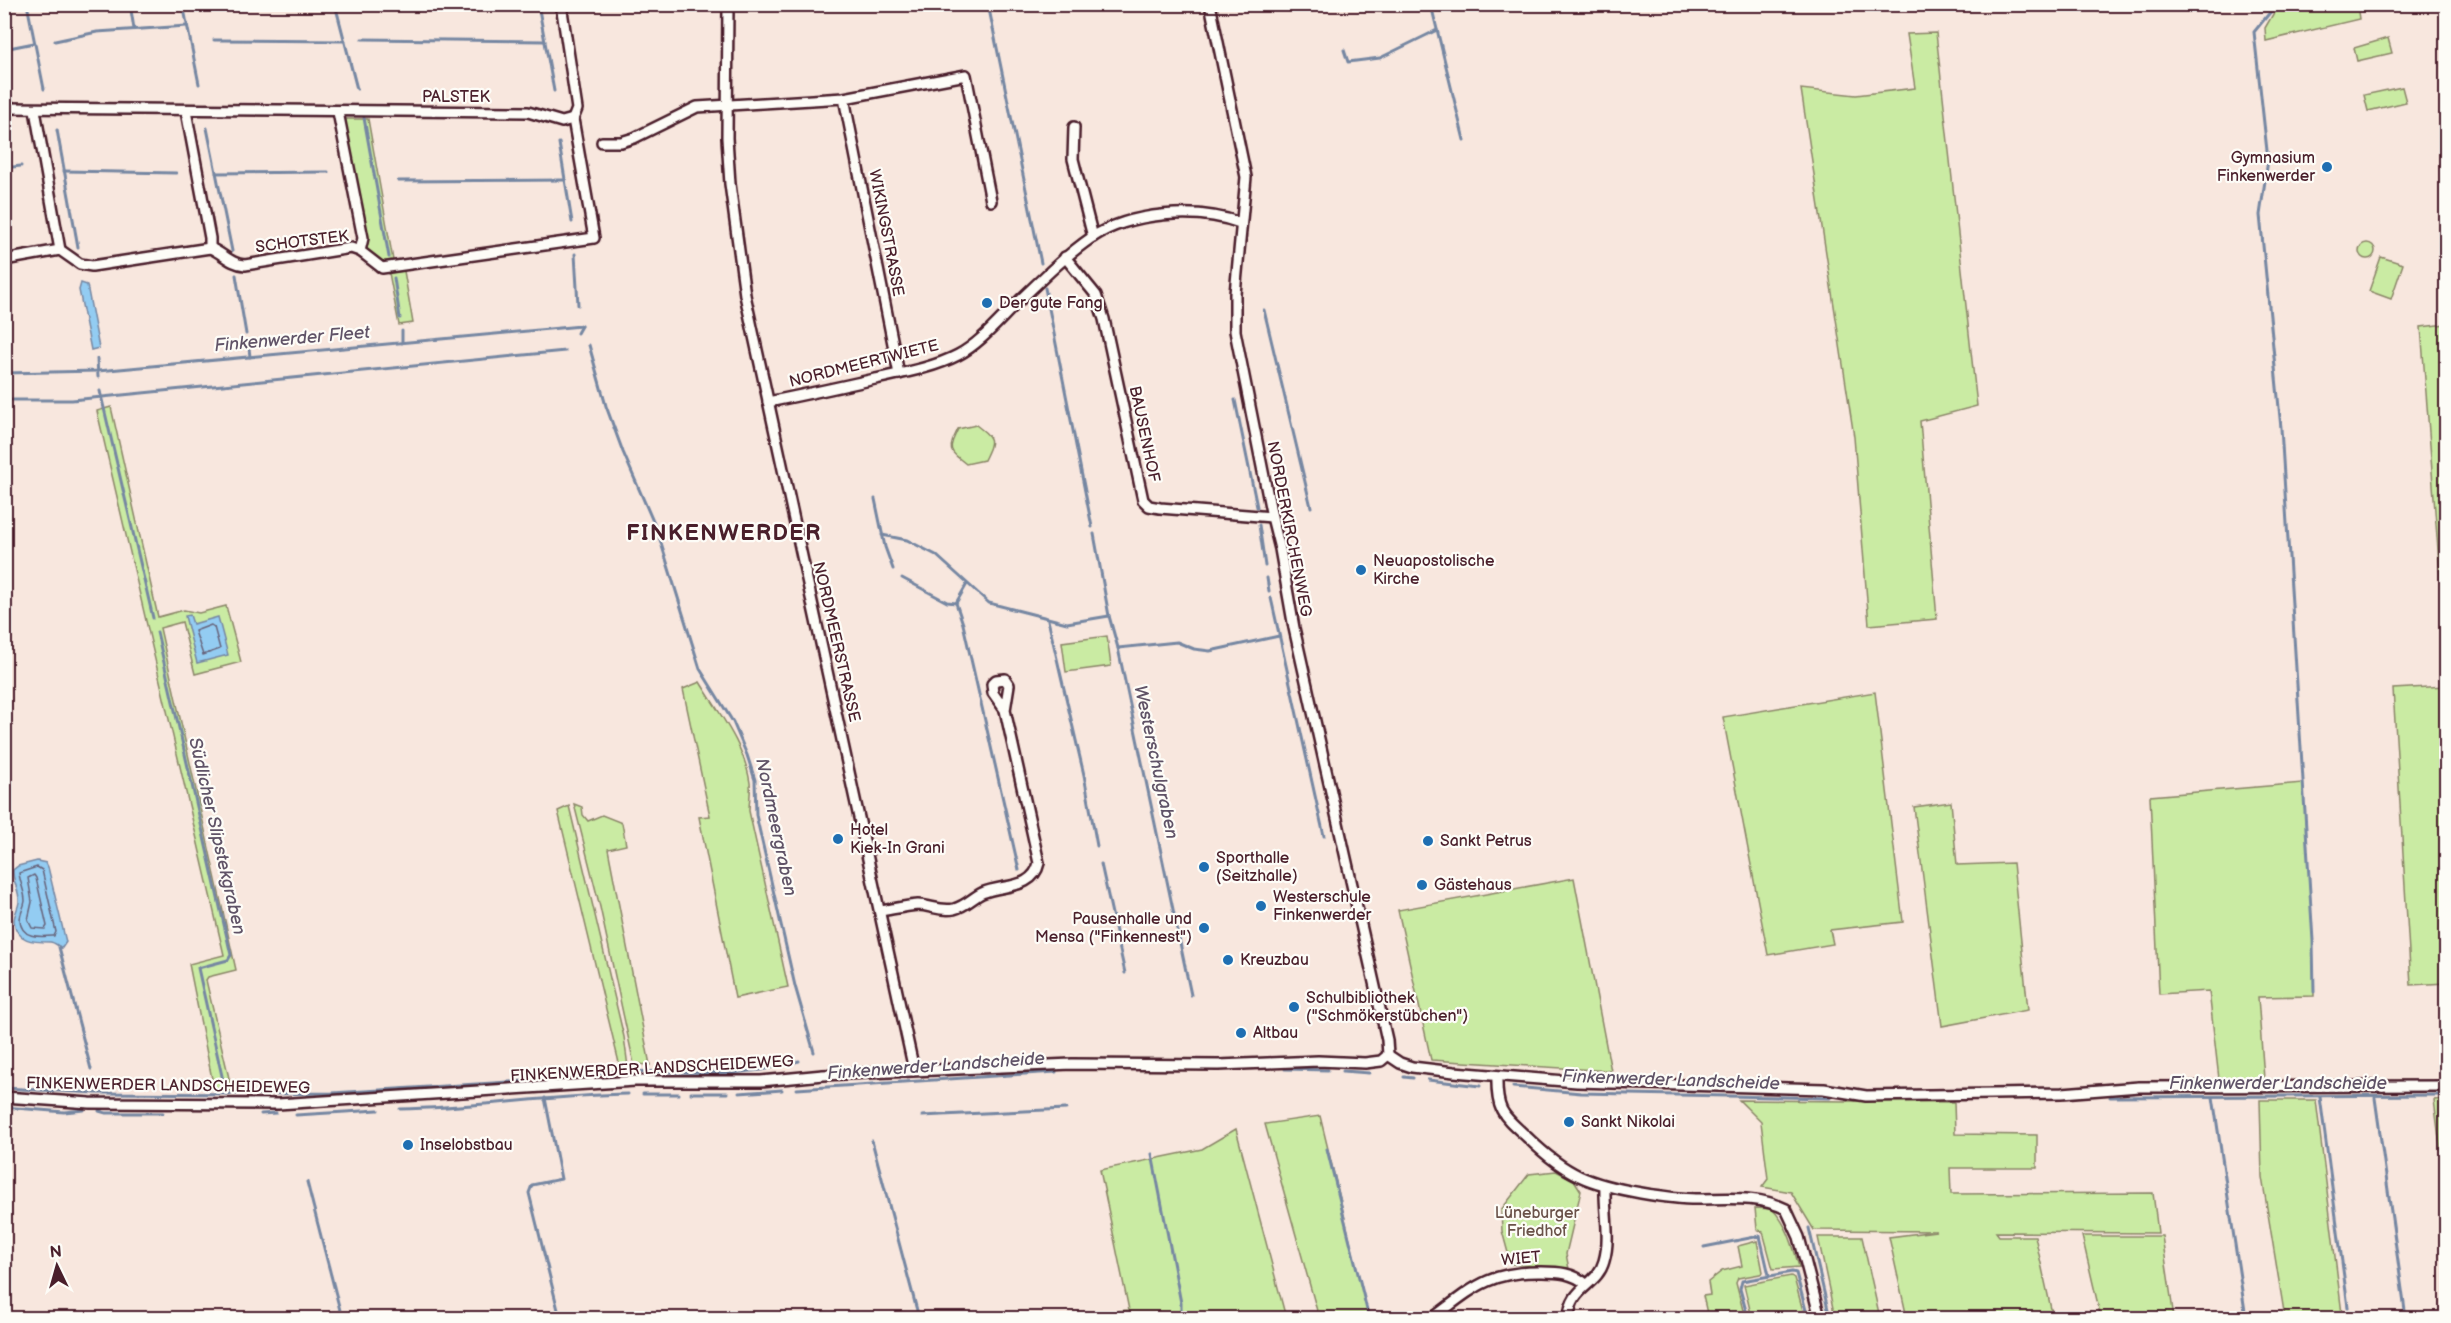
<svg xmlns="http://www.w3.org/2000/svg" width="2451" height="1323" viewBox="0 0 2451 1323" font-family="'Balsamiq Sans',sans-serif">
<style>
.green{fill:#caeba3;stroke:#8a8567;stroke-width:1.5}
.water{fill:#93ccf2;stroke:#7687a2;stroke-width:1.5}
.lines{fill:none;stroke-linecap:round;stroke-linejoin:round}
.shore{stroke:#67647b;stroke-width:1.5}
.stream{stroke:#7687a2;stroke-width:3}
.street-casing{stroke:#4a1f2b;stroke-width:14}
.street{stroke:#fdfcf7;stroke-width:9}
.poi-dot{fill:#1f6fb2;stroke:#fdfcf7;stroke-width:2}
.labels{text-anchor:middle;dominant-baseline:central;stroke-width:4.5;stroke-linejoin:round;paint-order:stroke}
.street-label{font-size:16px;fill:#4a1f2b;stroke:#fdfcf7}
.poi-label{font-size:16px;fill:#4a1f2b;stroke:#fdfcf7;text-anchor:start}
.park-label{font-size:16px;fill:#6a5249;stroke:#fdfcf7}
.water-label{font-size:18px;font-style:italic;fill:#605367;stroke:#fdfcf7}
.district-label{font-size:22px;font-weight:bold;letter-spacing:1.5px;fill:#4a1f2b;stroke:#fdfcf7}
</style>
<rect width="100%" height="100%" fill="#f8e7de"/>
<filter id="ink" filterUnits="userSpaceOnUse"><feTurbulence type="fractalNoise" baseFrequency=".0167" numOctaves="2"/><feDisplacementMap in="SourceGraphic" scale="12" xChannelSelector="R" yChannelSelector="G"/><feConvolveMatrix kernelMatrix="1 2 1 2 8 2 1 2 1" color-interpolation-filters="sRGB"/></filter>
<g filter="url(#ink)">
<g class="green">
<polygon points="2357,5 2359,19 2266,41 2265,28 2276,9"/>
<polygon points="1936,33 1977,406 1920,421 1937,619 1869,625 1854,437 1801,89 1856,95 1915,88 1907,34"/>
<polygon points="2388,38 2392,53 2357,61 2354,48"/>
<polygon points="2402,87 2406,102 2368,111 2364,95"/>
<polygon points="345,119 368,119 393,260 379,262 367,249 367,238"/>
<circle cx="2367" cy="251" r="8"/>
<polygon points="2381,257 2403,264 2391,299 2369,291"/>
<polygon points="404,271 413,323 399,325 389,273"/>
<polygon points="2446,324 2446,655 2421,327"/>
<polygon points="111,407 158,617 184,610 199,613 226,606 241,662 195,674 182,622 160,628 236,970 208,977 206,980 232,1091 214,1089 189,964 224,955 97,411"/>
<path d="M 976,425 C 994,439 994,439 984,460 L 966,464 C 948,450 948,450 958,429 Z"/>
<polygon points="1107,636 1111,666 1066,672 1062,642"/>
<path d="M 700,682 C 719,713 745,746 750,783 C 751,792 749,802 749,811 L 788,987 L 735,998 L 699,817 L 710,816 L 683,689 Z"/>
<polygon points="2446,686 2446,983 2411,985 2393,689"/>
<polygon points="1875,692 1903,922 1830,930 1833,944 1768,955 1723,717"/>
<polygon points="2303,783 2313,941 2314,996 2258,997 2264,1079 2219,1079 2209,991 2159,994 2150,796"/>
<polygon points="1951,802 1957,865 2013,863 2028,1010 1942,1026 1914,807"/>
<polygon points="574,804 582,807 583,815 588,821 602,815 622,823 626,845 608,849 650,1065 634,1064 600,907"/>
<polygon points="569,806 624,1037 628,1067 620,1067 558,811"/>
<polygon points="1574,878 1611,1071 1431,1060 1398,910"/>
<polygon points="2446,1099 2446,1169 2443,1169 2434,1100"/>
<polygon points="1739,1100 1954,1102 1955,1134 2037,1135 2037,1168 1950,1168 1951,1194 2153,1193 2158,1233 1996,1232 1999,1236 2035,1236 2053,1318 1907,1318 1889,1237 1936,1231 1814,1230 1791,1192 1762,1187 1768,1179 1761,1122"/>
<polygon points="2260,1100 2316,1100 2342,1314 2311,1318 2285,1318 2262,1177"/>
<polygon points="1320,1116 1369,1318 1319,1318 1265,1124"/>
<polygon points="1236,1129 1286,1318 1118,1318 1118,1311 1129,1310 1100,1170 1202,1149"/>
<polygon points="1556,1171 1574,1180 1581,1191 1566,1254 1569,1269 1511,1264 1502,1231 1501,1210 1529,1174"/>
<path d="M 1755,1208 L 1772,1209 C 1788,1225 1793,1246 1799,1267 L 1773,1269 L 1763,1232 L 1757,1229 Z"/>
<polygon points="2082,1236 2162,1236 2174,1318 2101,1318"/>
<polygon points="1818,1237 1862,1237 1880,1318 1835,1318"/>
<polygon points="1757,1241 1763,1272 1760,1274 1738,1278 1736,1283 1745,1318 1708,1318 1703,1296 1710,1295 1708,1282 1722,1271 1742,1266 1738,1246"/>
<polygon points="1791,1276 1794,1278 1805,1318 1752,1318 1744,1285"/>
</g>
<g class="water">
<polygon points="81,283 87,285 99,348 91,350 79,290"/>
<polygon points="190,615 193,624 218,617 228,655 197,663 185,616"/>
<path d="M 37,861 L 46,863 L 48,867 L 66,942 L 62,948 C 58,946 54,942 50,942 C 34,942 16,942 14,921 C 14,914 18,909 19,902 C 20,891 12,881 13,870 L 18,866 Z"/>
</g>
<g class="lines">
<g class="shore">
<polygon points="211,625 214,627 220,649 203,655 195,631"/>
<path d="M 37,867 L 42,870 L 56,932 L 54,936 C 40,937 21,939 20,920 C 20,913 24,908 25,901 C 25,892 20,883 19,873 Z"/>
<polygon points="34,875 36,878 47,926 45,929 32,928 28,920 32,902 28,878"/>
</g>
<g class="stream">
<polyline points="27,4 44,89"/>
<polyline points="130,4 134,29"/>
<polyline points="183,4 199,84"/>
<polyline points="335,4 357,89"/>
<polyline points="538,4 554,91"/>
<polyline points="988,4 1041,263"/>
<polyline points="2272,4 2272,10 2254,32 2268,160 2260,215 2281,428 2313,941 2314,992"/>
<polyline points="1433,13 1464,140"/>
<polyline points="362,39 545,41"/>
<polyline points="214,40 345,41"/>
<polyline points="55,41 97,32 187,26"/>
<polyline points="4,49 34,43"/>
<polyline points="1344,50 1348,62 1380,58 1437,30"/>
<polyline points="364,118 389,257"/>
<polyline points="207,128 232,251"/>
<polyline points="57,130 78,247"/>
<polyline points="559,143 572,222"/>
<polyline points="4,168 21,166"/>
<polyline points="64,171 176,173"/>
<polyline points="216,173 328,172"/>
<polyline points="398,181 565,180"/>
<polyline points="575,254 578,305"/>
<polyline points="236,275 246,334"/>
<polyline points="394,278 400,318"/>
<polyline points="1045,288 1092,527"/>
<polyline points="1264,310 1311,507"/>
<polyline points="577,333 581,326"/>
<polyline points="402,343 402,331"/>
<polyline points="589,345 606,406 623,452 658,533 700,669 733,722 747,755 755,780 756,815 795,986 814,1052"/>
<polyline points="249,348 250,357"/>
<polyline points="97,359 98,377"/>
<polyline points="4,373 98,371 581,326"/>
<polyline points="100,391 153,618"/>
<polyline points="4,400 72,400 565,351"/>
<polyline points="1235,400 1257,507"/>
<polyline points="875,499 885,547 893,569"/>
<polyline points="1259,525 1265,566"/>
<polyline points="1094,534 1109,616 1118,648 1191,995"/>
<polyline points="882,535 907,540 936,555 989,603 1067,623 1109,616"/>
<polyline points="902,578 947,602 956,603 967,584"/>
<polyline points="1267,578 1269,591"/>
<polyline points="1271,598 1324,836"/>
<polyline points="956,603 963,624 1019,870"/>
<polyline points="1048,620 1084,775 1097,846"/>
<polyline points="157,632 231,955 228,960 198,968 226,1094"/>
<polyline points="1118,648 1177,642 1194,649 1210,651 1279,636"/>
<polyline points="1101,864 1125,973"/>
<polyline points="59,947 91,1069"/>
<polyline points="1285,1069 1328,1070"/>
<polyline points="1343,1071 1369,1073"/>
<polyline points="1404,1077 1413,1078"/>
<polyline points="544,1080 621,1071 731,1073 761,1070 799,1061"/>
<polyline points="1428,1080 1480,1086"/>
<polyline points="1513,1087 1581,1093 1830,1098"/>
<polyline points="4,1088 96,1093 256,1094 332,1093 526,1081"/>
<polyline points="797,1089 1056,1072"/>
<polyline points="691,1093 727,1093"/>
<polyline points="739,1093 782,1090"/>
<polyline points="643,1094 679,1094"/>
<polyline points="2110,1097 2446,1095"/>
<polyline points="2213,1097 2246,1318"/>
<polyline points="2320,1097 2348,1307"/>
<polyline points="545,1098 561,1179 532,1185 529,1193 560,1318"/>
<polyline points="2375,1098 2406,1318"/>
<polyline points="4,1107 64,1112 84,1110"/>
<path d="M 400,1109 C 476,1108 552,1095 628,1094"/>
<polyline points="99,1111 106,1113 163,1113"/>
<polyline points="261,1114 276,1113"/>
<polyline points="296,1115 378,1110"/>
<polyline points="922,1116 1066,1109"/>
<polyline points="872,1141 919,1318"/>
<polyline points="1327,1149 1369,1318"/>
<polyline points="1152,1154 1181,1303 1181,1318"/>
<polyline points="307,1182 342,1318"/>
<polyline points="1809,1228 1830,1318"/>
<polyline points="1704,1247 1760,1236 1769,1275"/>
<polyline points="1748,1318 1740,1289 1742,1281 1792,1272 1796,1273 1808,1318"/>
</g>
<defs>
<g id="street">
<polyline points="561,4 577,109 573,119"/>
<polyline points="728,4 727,138 730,184 745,295 914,1070"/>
<polyline points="1210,4 1246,177 1235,294 1235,331 1272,517 1280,549 1294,628 1387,1040 1388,1055"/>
<polyline points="844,98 899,374"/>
<polyline points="4,108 528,112 562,122 573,119"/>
<polyline points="35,110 60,250"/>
<polyline points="186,111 210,238 210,248"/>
<polyline points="338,112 363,238 360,251"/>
<polyline points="1074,127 1073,159 1093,237"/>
<polyline points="602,142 621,142 634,138 697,107 844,98 966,75 991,201"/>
<polyline points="1065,257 1096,295 1104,319 1143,500 1149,506 1160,508 1272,517"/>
<path d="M 4,260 L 60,250 L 80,264 L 92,266 L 210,248 C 223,253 230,264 245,265 L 351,248 L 360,251 L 382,268 L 594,238 L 573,119"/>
<path d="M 768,402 C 803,395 839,387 875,379 C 902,373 933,368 958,355 C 981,343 1000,319 1019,301 C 1042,279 1065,256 1091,238 C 1130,212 1197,207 1240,223"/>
<path d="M 881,911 C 893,909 906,906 918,905 C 930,905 940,912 954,909 C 966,906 972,898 982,893 C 1002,884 1033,890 1039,863 L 1005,710 L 1009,685 L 1005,679 L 996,680 L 992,684 L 993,693 L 1005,710"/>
<polyline points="1388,1055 1400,1063 1412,1067 1454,1072 1577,1082 1824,1089 1866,1096 2062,1093 2139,1087 2446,1086"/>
<path d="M 1497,1076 C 1496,1112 1503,1115 1528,1138 C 1566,1175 1589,1184 1641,1193 C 1659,1196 1677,1199 1696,1199 C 1727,1199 1758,1195 1786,1209 L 1799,1237 L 1820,1318"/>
<polyline points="4,1097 90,1103 278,1104 635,1081 761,1081 823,1075 1072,1064 1219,1065 1318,1061 1365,1063 1381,1061 1388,1055"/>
<path d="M 1433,1318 C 1473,1288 1489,1271 1542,1272 C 1559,1272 1573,1273 1586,1284"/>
<path d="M 1569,1318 C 1570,1286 1597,1287 1604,1261 C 1611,1238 1604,1210 1605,1187"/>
</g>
</defs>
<use href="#street" class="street-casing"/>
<use href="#street" class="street"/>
</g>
</g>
<g class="poi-dot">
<circle cx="2327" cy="167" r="6"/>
<circle cx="987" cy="303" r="6"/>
<circle cx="1361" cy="570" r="6"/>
<circle cx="838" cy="839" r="6"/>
<circle cx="1428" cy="841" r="6"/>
<circle cx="1204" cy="867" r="6"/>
<circle cx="1422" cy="885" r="6"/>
<circle cx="1261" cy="906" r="6"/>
<circle cx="1204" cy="928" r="6"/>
<circle cx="1228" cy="960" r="6"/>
<circle cx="1294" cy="1007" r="6"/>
<circle cx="1241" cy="1033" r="6"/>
<circle cx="1569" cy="1122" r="6"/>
<circle cx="408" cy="1145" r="6"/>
</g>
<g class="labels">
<g class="street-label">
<text x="456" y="97">PALSTEK</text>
<text transform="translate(886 233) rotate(79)">WIKINGSTRASSE</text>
<text transform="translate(302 242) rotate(-7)">SCHOTSTEK</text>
<text transform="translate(864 364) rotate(-14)">NORDMEERTWIETE</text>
<text transform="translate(1144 434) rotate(78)">BAUSENHOF</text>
<text transform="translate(1289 529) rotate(79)">NORDERKIRCHENWEG</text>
<text transform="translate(836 642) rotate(77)">NORDMEERSTRASSE</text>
<text transform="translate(652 1069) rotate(-3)">FINKENWERDER LANDSCHEIDEWEG</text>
<text transform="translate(168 1086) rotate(1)">FINKENWERDER LANDSCHEIDEWEG</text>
<text transform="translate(1521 1259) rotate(-5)">WIET</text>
</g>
<g class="poi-label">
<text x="2315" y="158" text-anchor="end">Gymnasium<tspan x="2315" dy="18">Finkenwerder</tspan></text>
<text x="999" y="303">Der gute Fang</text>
<text x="1373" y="561">Neuapostolische<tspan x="1373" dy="18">Kirche</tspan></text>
<text x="850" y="830">Hotel<tspan x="850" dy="18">Kiek-In Grani</tspan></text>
<text x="1440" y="841">Sankt Petrus</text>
<text x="1216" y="858">Sporthalle<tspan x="1216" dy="18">(Seitzhalle)</tspan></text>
<text x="1434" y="885">Gästehaus</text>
<text x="1273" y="897">Westerschule<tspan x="1273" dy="18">Finkenwerder</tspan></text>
<text x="1192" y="919" text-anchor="end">Pausenhalle und<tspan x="1192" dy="18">Mensa ("Finkennest")</tspan></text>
<text x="1240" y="960">Kreuzbau</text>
<text x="1306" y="998">Schulbibliothek<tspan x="1306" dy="18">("Schmökerstübchen")</tspan></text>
<text x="1253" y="1033">Altbau</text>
<text x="1581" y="1122">Sankt Nikolai</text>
<text x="420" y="1145">Inselobstbau</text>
</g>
<g class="park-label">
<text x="1537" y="1213">Lüneburger<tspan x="1537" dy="18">Friedhof</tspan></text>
</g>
<g class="water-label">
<text transform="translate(292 339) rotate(-5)">Finkenwerder Fleet</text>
<text transform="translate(1156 762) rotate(78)">Westerschulgraben</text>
<text transform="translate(776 827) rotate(78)">Nordmeergraben</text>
<text transform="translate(217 836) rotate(77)">Südlicher Slipstekgraben</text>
<text transform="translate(936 1066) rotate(-4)">Finkenwerder Landscheide</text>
<text transform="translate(1671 1080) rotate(2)">Finkenwerder Landscheide</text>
<text x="2278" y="1083">Finkenwerder Landscheide</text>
</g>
<g class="district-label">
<text x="724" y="533">FINKENWERDER</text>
</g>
</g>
<rect width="2451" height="1323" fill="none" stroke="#fdfcf7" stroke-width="24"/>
<rect x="12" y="12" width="2427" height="1299" fill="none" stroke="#4a1f2b" stroke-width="2" filter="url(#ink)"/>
<g transform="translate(57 1266) rotate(355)" stroke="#fdfcf7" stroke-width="4.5" paint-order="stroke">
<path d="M0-4.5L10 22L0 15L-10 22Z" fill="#4a1f2b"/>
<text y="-9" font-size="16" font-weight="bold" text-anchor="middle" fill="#4a1f2b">N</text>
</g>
</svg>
